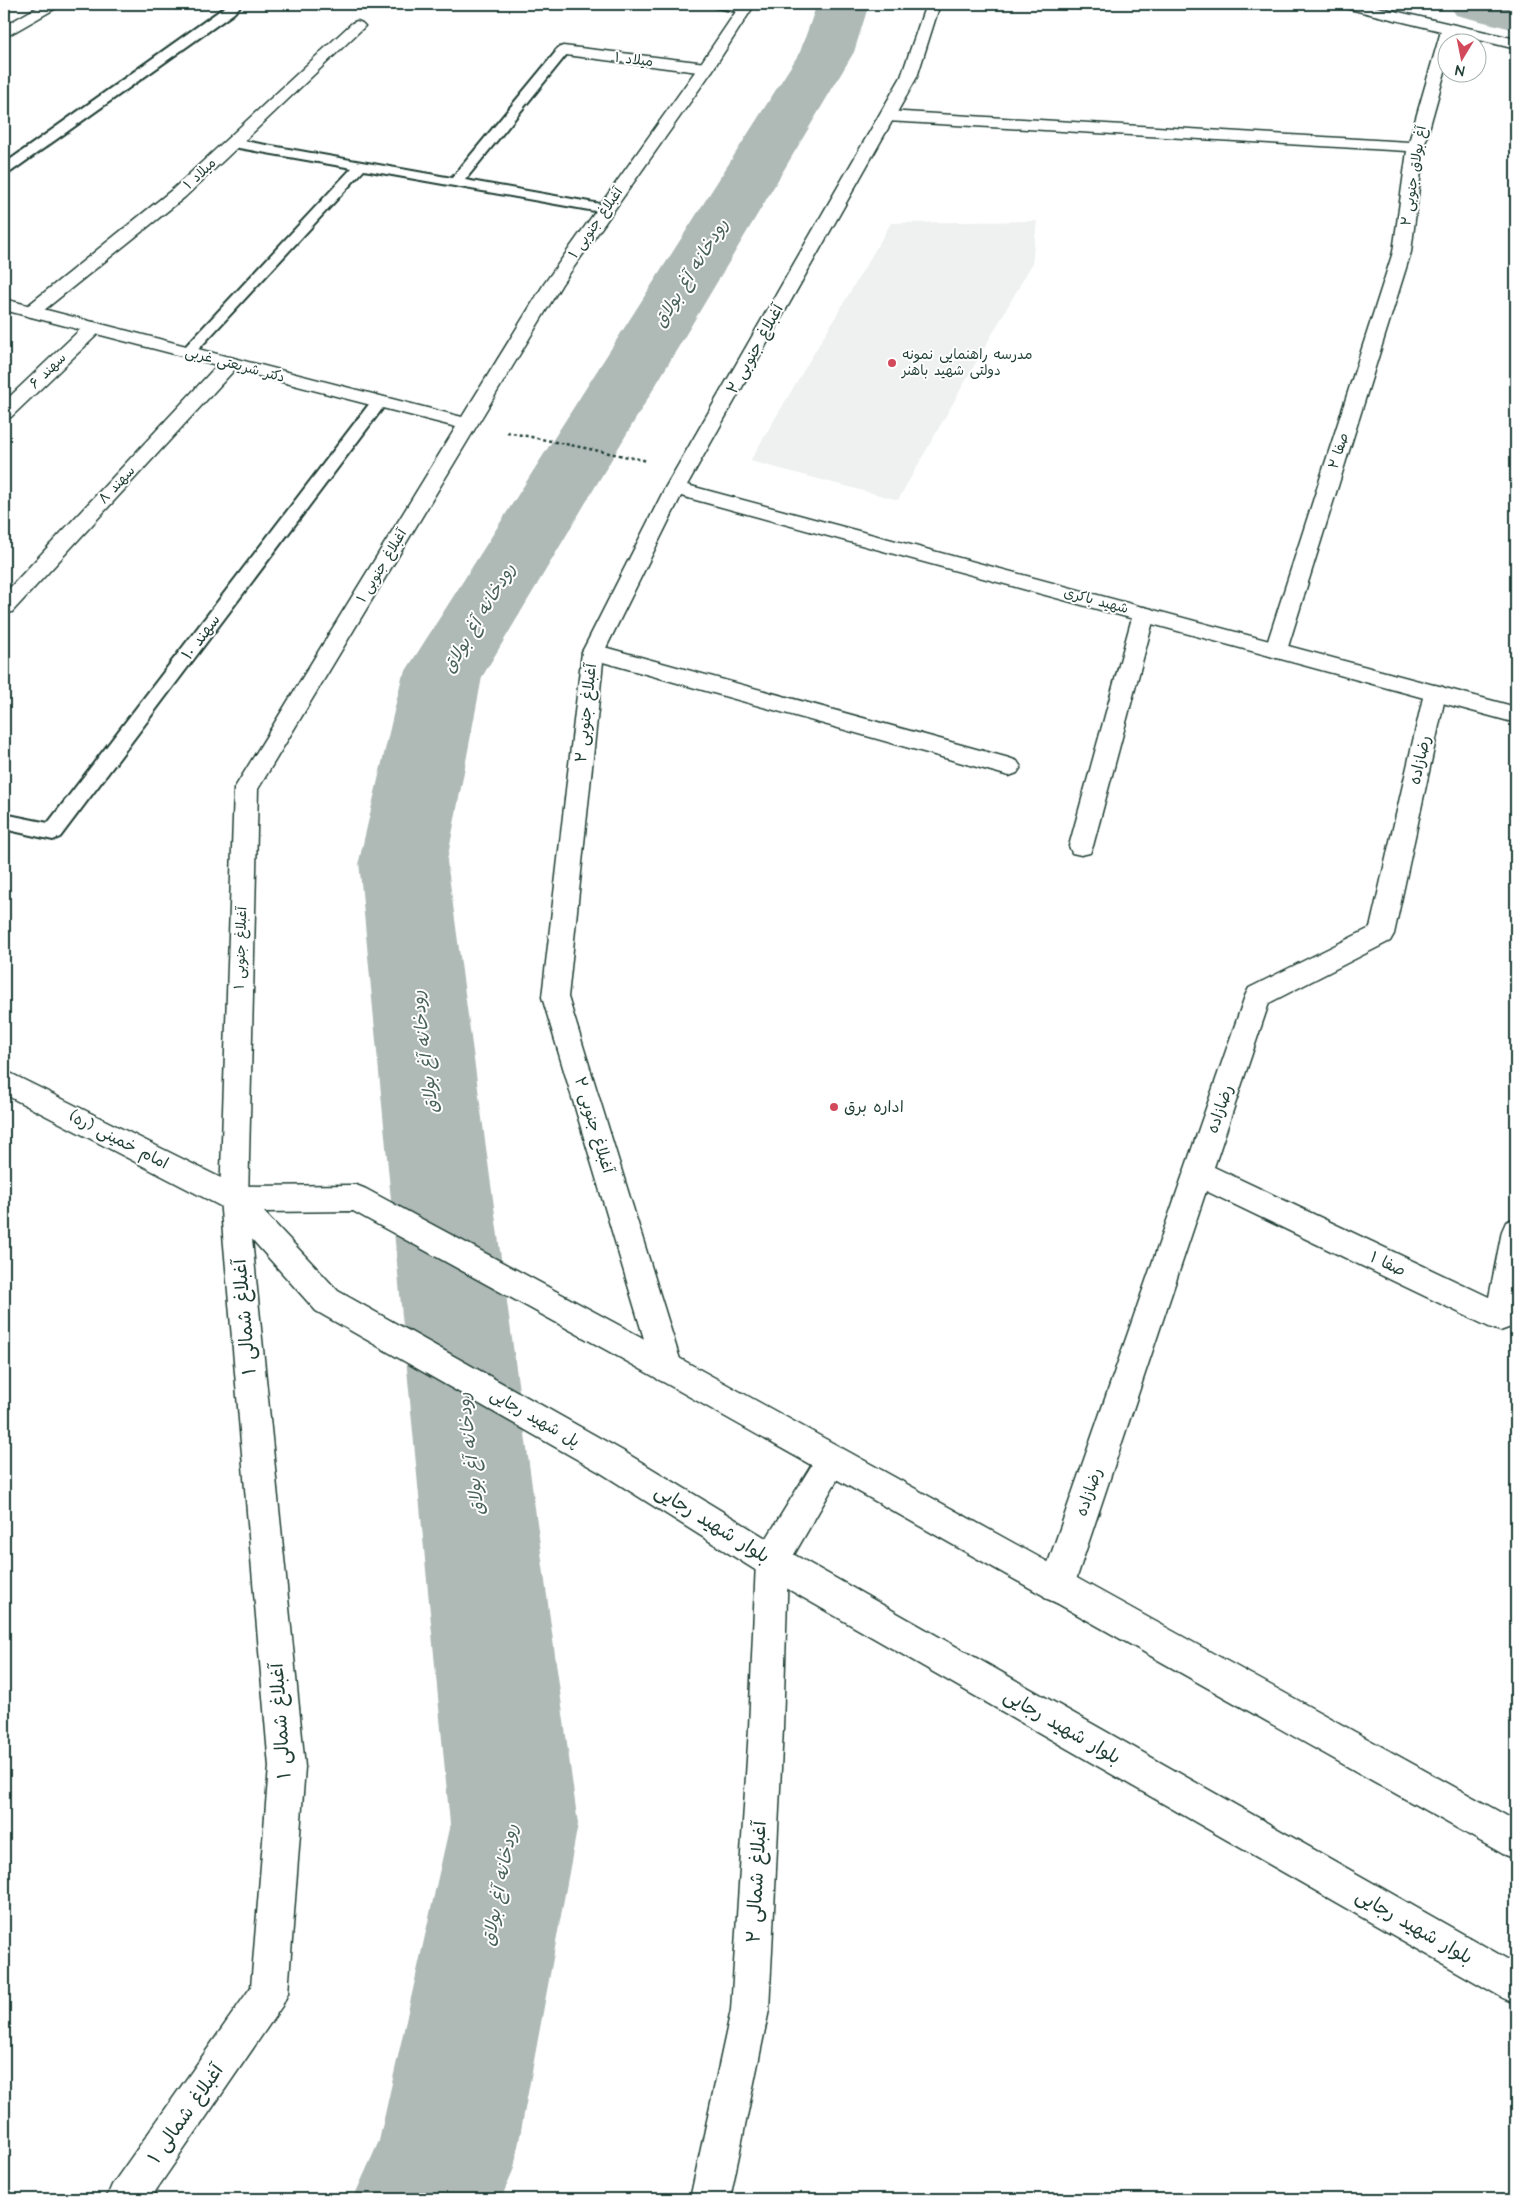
<svg xmlns="http://www.w3.org/2000/svg" width="1520" height="2203" viewBox="0 0 1520 2203" font-family="'Architects Daughter','Playpen Sans Arabic',sans-serif">
<style>
.built{fill:#eef1f0}
.lines{fill:none;stroke-linecap:round;stroke-linejoin:round}
.river{fill:#afbab7;fill-rule:evenodd}
.service-casing{stroke:#1f3d34;stroke-width:4}
.minor-casing{stroke:#1f3d34;stroke-width:3}
.tertiary-casing{stroke:#1f3d34;stroke-width:3}
.secondary-casing{stroke:#1f3d34;stroke-width:3}
.path{stroke:#1f3d34;stroke-width:2.5;stroke-dasharray:3 3;stroke-linecap:butt}
.service{fill:#fff;fill-rule:evenodd}
.minor{fill:#fff;fill-rule:evenodd}
.tertiary{fill:#fff;fill-rule:evenodd}
.secondary{fill:#fff;fill-rule:evenodd}
.poi-dot{fill:#d1495b;stroke:#fff;stroke-width:2}
.labels{text-anchor:middle;dominant-baseline:central;stroke-width:4;stroke-linejoin:round;paint-order:stroke}
.far-street-label{font-size:14px;fill:#1f3d34;stroke:#fff}
.far-poi-label{font-size:14px;fill:#1f3d34;stroke:#fff;text-anchor:start}
.street-label{font-size:16px;fill:#1f3d34;stroke:#fff}
.poi-label{font-size:16px;fill:#1f3d34;stroke:#fff;text-anchor:start}
.water-label{font-size:18px;font-style:italic;fill:#4a625b;stroke:#fff}
.near-street-label{font-size:19px;fill:#1f3d34;stroke:#fff}
</style>
<rect width="100%" height="100%" fill="#fff"/>
<filter id="ink" filterUnits="userSpaceOnUse"><feTurbulence type="fractalNoise" baseFrequency=".02" numOctaves="2"/><feDisplacementMap in="SourceGraphic" scale="10" xChannelSelector="R" yChannelSelector="G"/><feConvolveMatrix kernelMatrix="1 2 1 2 8 2 1 2 1" color-interpolation-filters="sRGB"/></filter>
<g filter="url(#ink)">
<polygon class="built" points="1037,221 1032,264 898,500 750,461 891,223"/>
<g class="lines">
<g class="river">
<polygon points="817,4 869,4 854,52 482,677 447,861 578,1824 514,2168 501,2199 353,2199 379,2141 450,1824 359,861 402,677 800,52"/>
<polygon points="1449,4 1516,4 1516,30 1456,15"/>
</g>
<defs>
<g id="service">
<polygon points="229,4 242,4 234,13 9,173 4,174 4,164"/>
<polygon points="712,4 736,4 749,6 751,9 745,13 714,7"/>
<polygon points="563,47 569,51 567,54 465,180 606,205 613,209 611,212 606,213 364,170 193,355 183,355 180,352 183,349 352,168 233,147 228,146 226,143 228,140 233,139 452,178 559,48"/>
<polygon points="379,397 385,399 387,402 385,405 60,837 53,840 4,829 4,814 48,823 373,399"/>
</g>
<g id="minor">
<polygon points="1339,4 1364,4 1516,39 1516,49 1455,34 1453,42 1448,42 1448,61 1424,147 1411,252 1287,650 1284,655 1276,658 1268,655 1265,650 1393,252 1407,151 887,121 881,119 879,116 881,113 887,111 1409,142 1441,31 1341,7"/>
<polygon points="357,21 362,23 365,26 362,29 185,197 38,315 32,317 26,315 23,311 26,307 173,189 352,23"/>
<polygon points="563,46 706,63 712,65 714,68 712,71 706,73 558,54 555,51 558,48"/>
<polygon points="93,322 100,324 102,328 100,332 11,417 4,419 4,402 86,324"/>
<polygon points="230,357 237,359 239,363 237,367 12,612 4,614 4,594 223,359"/>
<polygon points="1144,607 1152,609 1155,614 1093,846 1090,853 1081,855 1072,853 1069,846 1133,614 1136,609"/>
<polygon points="593,644 1009,758 1017,761 1021,767 1017,773 1009,776 585,657 582,652 585,647"/>
<polygon points="1435,685 1443,687 1446,693 1394,934 1390,941 1269,1003 1214,1167 1489,1297 1502,1231 1506,1222 1516,1218 1515,1317 1511,1327 1500,1331 1489,1327 1206,1191 1074,1586 1069,1598 1057,1603 1045,1598 1040,1586 1245,996 1249,988 1370,928 1424,693 1427,687"/>
</g>
<g id="tertiary">
<polygon points="741,4 755,4 712,71 562,284 258,789 248,1199 305,1767 288,1993 282,2006 150,2199 106,2199 112,2185 251,1987 269,1767 220,1199 234,789 456,427 4,310 4,299 462,417 544,284 699,66"/>
<polygon points="926,4 940,4 917,77 687,485 1516,707 1516,723 681,496 604,652 568,997 683,1369 679,1379 668,1384 657,1379 653,1369 542,997 582,652 665,488 901,77"/>
<polygon points="832,1445 843,1450 848,1461 788,1565 783,1728 769,2010 730,2199 690,2199 731,2010 749,1728 756,1561 760,1549 821,1450"/>
</g>
<g id="secondary">
<polygon points="43,4 60,4 58,7 9,35 4,36 4,26"/>
<polygon points="4,1070 237,1186 356,1185 366,1189 641,1337 1516,1821 1516,1859 1503,1854 619,1357 353,1211 264,1212 338,1291 623,1451 784,1549 1516,1964 1516,2004 1503,1998 760,1573 601,1473 316,1311 224,1208 4,1094"/>
</g>
</defs>
<use href="#service" class="service-casing"/>
<use href="#minor" class="minor-casing"/>
<use href="#tertiary" class="tertiary-casing"/>
<use href="#secondary" class="secondary-casing"/>
<polyline class="path" points="507,432 648,461"/>
<use href="#service" class="service"/>
<use href="#minor" class="minor"/>
<use href="#tertiary" class="tertiary"/>
<use href="#secondary" class="secondary"/>
</g>
</g>
<g class="poi-dot">
<circle cx="892" cy="363" r="5"/>
<circle cx="834" cy="1107" r="5"/>
</g>
<g class="labels">
<g class="far-street-label">
<text transform="translate(634 60) rotate(7)">میلاد ۱</text>
<text transform="translate(200 174) rotate(-43)">میلاد ۱</text>
<text transform="translate(1414 176) rotate(-81)">آغ بولاق جنوبی ۲</text>
<text transform="translate(596 223) rotate(-55)">آغبلاغ جنوبی ۱</text>
<text transform="translate(235 365) rotate(15)">دکتر شریعتی غربی</text>
<text transform="translate(48 371) rotate(-44)">سهند ۶</text>
<text transform="translate(1339 451) rotate(-72)">صفا ۲</text>
<text transform="translate(117 485) rotate(-47)">سهند ۸</text>
<text transform="translate(382 566) rotate(-59)">آغبلاغ جنوبی ۱</text>
<text transform="translate(1096 601) rotate(15)">شهید باکری</text>
<text transform="translate(241 948) rotate(-88)">آغبلاغ جنوبی ۱</text>
</g>
<g class="far-poi-label">
<text x="902" y="355">مدرسه راهنمایی نمونه<tspan x="902" dy="16">دولتی شهید باهنر</tspan></text>
</g>
<g class="street-label">
<text transform="translate(755 349) rotate(-61)">آغبلاغ جنوبی ۲</text>
<text transform="translate(201 637) rotate(-53)">سهند ۱۰</text>
<text transform="translate(586 713) rotate(-84)">آغبلاغ جنوبی ۲</text>
<text transform="translate(1420 760) rotate(-77)">رضازاده</text>
<text transform="translate(1220 1109) rotate(-71)">رضازاده</text>
<text transform="translate(594 1125) rotate(73)">آغبلاغ جنوبی ۲</text>
<text transform="translate(119 1140) rotate(27)">امام خمینی (ره)</text>
<text transform="translate(1388 1264) rotate(25)">صفا ۱</text>
<text transform="translate(535 1418) rotate(30)">پل شهید رجایی</text>
<text transform="translate(1089 1492) rotate(-71)">رضازاده</text>
</g>
<g class="poi-label">
<text x="844" y="1107">اداره برق</text>
</g>
<g class="water-label">
<text transform="translate(691 273) rotate(-58)">رودخانه آغ بولاق</text>
<text transform="translate(479 618) rotate(-59)">رودخانه آغ بولاق</text>
<text transform="translate(425 1052) rotate(-97)">رودخانه آغ بولاق</text>
<text transform="translate(471 1454) rotate(-97)">رودخانه آغ بولاق</text>
<text transform="translate(500 1885) rotate(-79)">رودخانه آغ بولاق</text>
</g>
<g class="near-street-label">
<text transform="translate(245 1317) rotate(-95)">آغبلاغ شمالی ۱</text>
<text transform="translate(712 1524) rotate(32)">بلوار شهید رجایی</text>
<text transform="translate(281 1721) rotate(-94)">آغبلاغ شمالی ۱</text>
<text transform="translate(1062 1727) rotate(30)">بلوار شهید رجایی</text>
<text transform="translate(757 1882) rotate(-87)">آغبلاغ شمالی ۲</text>
<text transform="translate(1414 1927) rotate(30)">بلوار شهید رجایی</text>
<text transform="translate(186 2114) rotate(-55)">آغبلاغ شمالی ۱</text>
</g>
</g>
<rect width="1520" height="2203" fill="none" stroke="#fff" stroke-width="20"/>
<rect x="10" y="10" width="1500" height="2183" fill="none" stroke="#1f3d34" stroke-width="2" filter="url(#ink)"/>
<g transform="translate(1462 58) rotate(190)"><circle r="24" fill="#ffffff" stroke="#a5b1ae"/>
<path d="M0-4L9 19L0 12L-9 19Z" fill="#d1495b"/>
<text y="-8" font-size="14" font-weight="bold" text-anchor="middle" fill="#1f3d34">N</text>
</g>
</svg>
